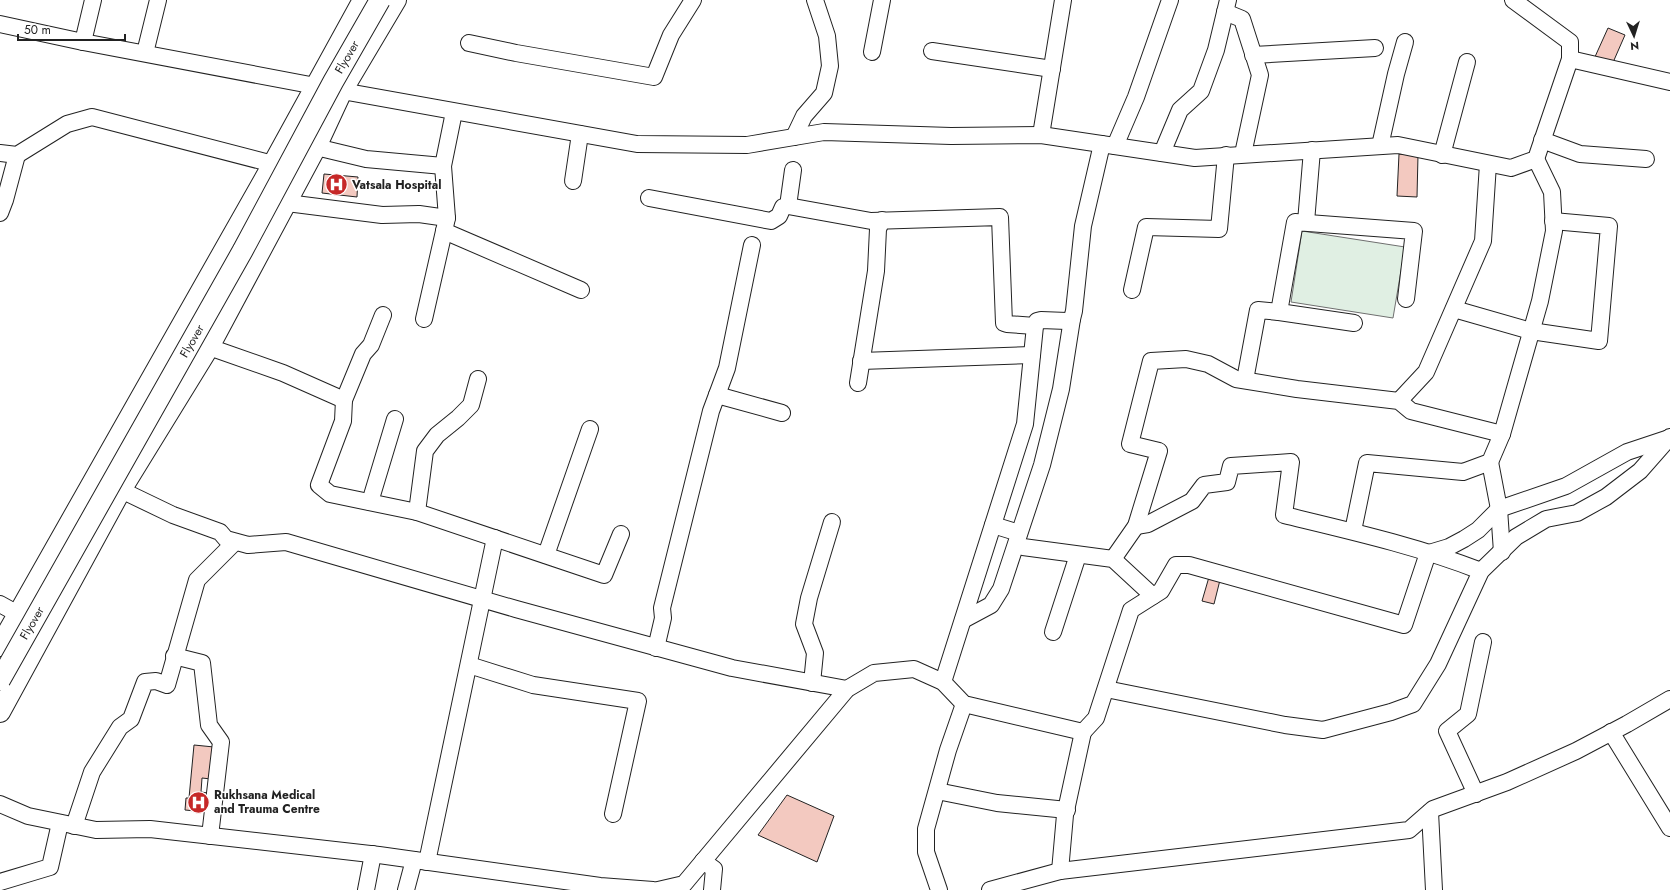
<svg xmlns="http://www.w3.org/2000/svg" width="1670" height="890" viewBox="0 0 1670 890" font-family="Jost,sans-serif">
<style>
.green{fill:#e0efe3;stroke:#6f6f6f}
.building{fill:#f3c9c0;stroke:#222}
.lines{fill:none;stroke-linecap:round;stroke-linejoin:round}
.minor-casing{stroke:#222;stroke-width:18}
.major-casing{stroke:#222;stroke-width:22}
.minor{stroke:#fff;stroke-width:16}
.major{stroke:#fff;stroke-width:20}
.major-bridge-casing{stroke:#222;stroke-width:22;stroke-linecap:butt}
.major-bridge{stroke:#fff;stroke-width:20}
.labels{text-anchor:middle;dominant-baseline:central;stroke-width:3;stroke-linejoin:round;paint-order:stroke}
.street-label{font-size:12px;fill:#222;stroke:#fff}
.poi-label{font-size:12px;font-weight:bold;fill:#222;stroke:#fff;text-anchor:start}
</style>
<rect width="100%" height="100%" fill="#fff"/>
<polygon class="green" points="1302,231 1405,247 1393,318 1291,302"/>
<g class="building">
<polygon points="1608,28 1625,35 1611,67 1594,59"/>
<polygon points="1399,154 1418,155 1417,197 1397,196"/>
<polygon points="324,174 358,177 357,197 322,193"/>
<polygon points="1209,577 1220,580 1214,604 1202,601"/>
<polygon points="194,745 214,747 211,779 202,778 201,792 208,793 206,812 185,810 186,798 189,798"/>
<polygon points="787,795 834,816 817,862 758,835"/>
</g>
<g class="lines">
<defs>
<g id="minor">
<polyline points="1513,0 1570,42 1570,59"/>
<polyline points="1225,12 1242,19 1260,75 1243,154"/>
<polyline points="0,24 83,42 342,91 637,144 747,145 824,132 951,136 1041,135 1195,158 1398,145 1511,168 1536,159 1570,59 1670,82"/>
<polyline points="83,42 93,0"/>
<polyline points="469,43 516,53 654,77 671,35 693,0"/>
<polyline points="932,51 1052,69"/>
<polyline points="872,52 882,0"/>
<polyline points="145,53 158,0"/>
<polyline points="1253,55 1375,48"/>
<polyline points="1041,135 1063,0"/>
<polyline points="794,137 804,116 824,93 830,66 827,36 815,0"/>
<polyline points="1542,140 1580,154 1646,159"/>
<polyline points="1115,146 1136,97 1170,0"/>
<polyline points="1380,146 1396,74 1405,42"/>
<polyline points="316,147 366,159 443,166"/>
<polyline points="0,153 17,155 67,124 92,117 273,164"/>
<polyline points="1162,153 1180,110 1201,91 1216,50 1228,0"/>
<polyline points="1442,155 1467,62"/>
<polyline points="573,181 580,134"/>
<polyline points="649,198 771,221 779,216 783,207 788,206 793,170"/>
<polyline points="287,203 382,215 419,214 447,218"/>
<polyline points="788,206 871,221 1000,217 1004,323 1007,324 1035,326"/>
<polyline points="0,213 5,200 17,155"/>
<polyline points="1306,222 1312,150"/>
<polyline points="444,231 581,290"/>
<polyline points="1132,290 1146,227 1219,229 1226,155"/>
<polyline points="1454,309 1531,331 1599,341 1609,226 1553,221"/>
<polyline points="1279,312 1295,222 1414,231 1406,299"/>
<polyline points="383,315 371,345 363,354 344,400 343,421 319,485 330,494 417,512 604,575 621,534"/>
<polyline points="424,319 447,218 443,166 454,112"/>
<polyline points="209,347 283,373 344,400"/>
<polyline points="861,361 1032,355"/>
<polyline points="1245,380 1258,310 1279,312 1354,323"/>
<polyline points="858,383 876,271 878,229 882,220"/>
<polyline points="717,395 782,413"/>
<polyline points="1399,401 1426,372 1483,241 1488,164"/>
<polyline points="1490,462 1499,509 1502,552"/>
<polyline points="121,490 173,515 220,532 226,539 248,545 286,542 516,609 732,668 847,689"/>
<polyline points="370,502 395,419"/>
<polyline points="417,512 425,451 437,435 458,418 471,405 478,379"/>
<polyline points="993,525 1019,533"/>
<path d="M 1136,526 L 1148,524 L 1192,501 L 1204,485 L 1227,482 L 1231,466 L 1291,462 L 1284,515 C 1350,531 1417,546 1481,571"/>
<polyline points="1353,531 1367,463 1463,472 1490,462 1502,434 1540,301 1554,231 1552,192 1536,159"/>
<polyline points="1023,547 1113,559 1153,596"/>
<polyline points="1429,553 1449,547 1464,539 1478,530 1499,509 1566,486 1627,452 1669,438"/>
<polyline points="546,555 590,429"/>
<polyline points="1113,559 1136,526 1159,451 1130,444 1151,361 1186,359 1208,364 1236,379 1297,389 1399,401 1411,411 1502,434"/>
<polyline points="0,604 18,614"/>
<polyline points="963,620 991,605 1001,589 1042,465 1061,389 1072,319"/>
<polyline points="1053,632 1078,555"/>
<polyline points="656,648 663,618 662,608 711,411 727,368 752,245"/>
<polyline points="174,656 202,663 209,725 221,742 210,836"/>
<polyline points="469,665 533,685 638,701 613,814"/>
<polyline points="943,682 1025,424 1035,326 1037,321 1041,320 1067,321 1072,319 1074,311 1083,226 1102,144"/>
<polyline points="812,683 815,653 804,624 809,598 832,522"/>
<polyline points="1106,689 1285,725 1323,730 1391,712 1413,704 1438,664 1481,571 1516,537 1546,519 1577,513 1606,497 1640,471 1670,437"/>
<polyline points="1083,732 1096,718 1131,610 1161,591 1176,565 1189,565 1404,625 1428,553"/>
<polyline points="1611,732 1670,828"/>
<polyline points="937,791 997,803 1067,810"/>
<polyline points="1476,794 1447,731 1468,714 1483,642"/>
<polyline points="0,804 28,816 96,830 150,829 379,855 600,886 653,890"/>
<polyline points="1430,812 1434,890"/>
<polyline points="74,826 92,772 120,727 131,719 145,682 156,681 167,685 197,580 235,542"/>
<polyline points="703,861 714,869 712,890"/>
<polyline points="427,862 495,538"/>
<polyline points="0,882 50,867 60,823"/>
<polyline points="366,890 373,854"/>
<polyline points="406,890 414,860"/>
<polyline points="658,890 684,884 847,689 874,673 914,669 943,682 964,704 1083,732 1065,815 1060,871"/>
<polyline points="939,890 926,852 926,829 948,750 964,704"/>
<polyline points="990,890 1060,871 1409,830 1433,809 1507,782 1576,751 1627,724 1670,699"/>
</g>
<g id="major">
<polyline points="0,646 273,164 363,0"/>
<polyline points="0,712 121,490 209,347 316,147 342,91 396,0"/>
</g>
</defs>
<use href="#minor" class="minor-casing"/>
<use href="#major" class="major-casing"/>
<use href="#minor" class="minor"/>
<use href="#major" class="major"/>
<defs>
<polyline id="major-bridge" points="0,680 243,250 333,82 380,0"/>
</defs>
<use href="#major-bridge" class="major-bridge-casing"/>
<use href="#major-bridge" class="major-bridge"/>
</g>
<defs>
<symbol id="hospital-disc" viewBox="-11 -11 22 22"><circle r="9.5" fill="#c62828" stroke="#fff"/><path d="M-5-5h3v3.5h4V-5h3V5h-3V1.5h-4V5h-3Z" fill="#fff"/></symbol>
</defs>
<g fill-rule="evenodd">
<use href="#hospital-disc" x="324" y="172" width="25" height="25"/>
<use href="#hospital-disc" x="186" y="790" width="25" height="25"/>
</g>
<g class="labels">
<g class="street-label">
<text transform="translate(347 57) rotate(-60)">Flyover</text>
<text transform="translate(192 341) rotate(-60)">Flyover</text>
<text transform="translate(32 623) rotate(-60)">Flyover</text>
</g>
<g class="poi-label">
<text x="352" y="185">Vatsala Hospital</text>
<text x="214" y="795">Rukhsana Medical<tspan x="214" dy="14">and Trauma Centre</tspan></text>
</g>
</g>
<g transform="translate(1634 36) rotate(176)" stroke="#ffffff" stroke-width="3" paint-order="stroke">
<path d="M0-3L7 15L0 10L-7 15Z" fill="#222222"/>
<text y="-6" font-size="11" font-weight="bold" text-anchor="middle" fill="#222222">N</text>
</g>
<path d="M18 34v6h107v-6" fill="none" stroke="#222222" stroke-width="2"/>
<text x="24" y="34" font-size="12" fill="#222222" stroke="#ffffff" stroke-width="3" paint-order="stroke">50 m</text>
</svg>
